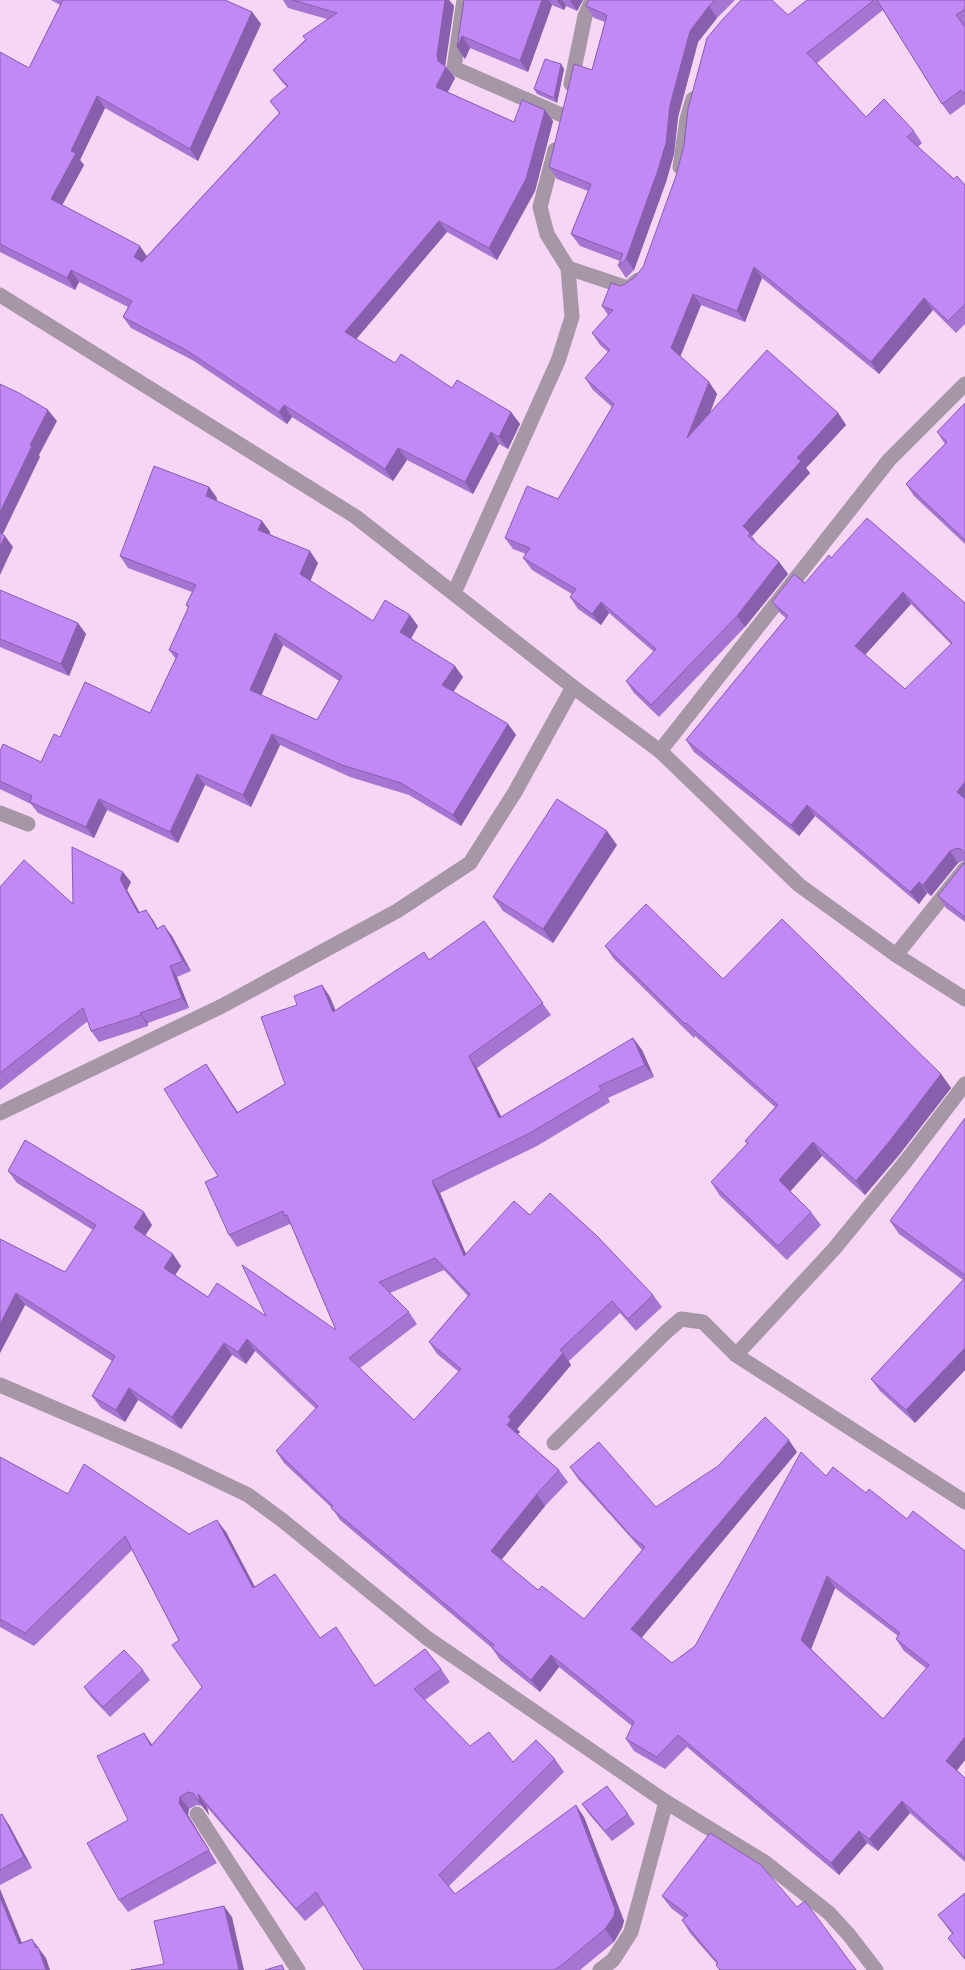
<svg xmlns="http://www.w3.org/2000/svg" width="965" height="1970" viewBox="0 0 965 1970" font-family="'Varela Round',sans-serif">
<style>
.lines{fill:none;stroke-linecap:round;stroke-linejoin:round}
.street{stroke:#a597a5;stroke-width:15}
.wall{fill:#a675d4;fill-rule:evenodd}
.shaded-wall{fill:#875fac}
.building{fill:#c188f6;stroke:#875fac;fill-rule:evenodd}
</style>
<rect width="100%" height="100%" fill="#f6d5f5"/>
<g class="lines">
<g class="street">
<polyline points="464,0 454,68 564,116"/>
<polyline points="571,84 585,16 592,0"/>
<polyline points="680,167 687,119 693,99"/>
<polyline points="568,268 628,288 638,280"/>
<polyline points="0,295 356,517 573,687 660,751 799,885 896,955 965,999"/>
<polyline points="454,593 558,361 572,317 568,268 547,234 540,207 555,150"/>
<polyline points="660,751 889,460 965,384"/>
<polyline points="0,813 28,824"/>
<polyline points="896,955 965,869"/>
<polyline points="0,1113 222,1006 397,911 470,863 515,792 573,687"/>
<polyline points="736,1355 834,1249 906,1161 965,1084"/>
<polyline points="0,1385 175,1460 248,1495 282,1520 427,1638 666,1802 766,1863 829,1913 849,1935 876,1970"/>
<polyline points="554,1443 666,1332 681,1319 703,1322 736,1355 965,1502"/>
<polyline points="197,1814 298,1970"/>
<polyline points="600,1970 613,1960 631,1932 666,1802"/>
</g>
</g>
<g class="wall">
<polygon points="51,0 225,0 252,12 261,24 198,161 105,108 80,160 84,165 62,205 147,256 279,113 270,101 287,87 282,82 273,70 327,19 288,8 283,0 449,0 454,6 445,66 455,78 448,92 514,122 553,121 535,191 497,260 447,232 356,339 395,363 452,388 511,412 520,424 508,449 499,444 473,494 407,460 393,481 292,417 287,424 194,361 131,328 123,317 128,307 79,282 75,290 0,252 0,52 29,68 60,5"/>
<polygon points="464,0 583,0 577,11 566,6 564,10 552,5 528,72 470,48 465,59 457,47"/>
<polygon points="589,0 735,0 717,18 698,42 678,117 674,154 666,182 634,270 626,278 618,266 620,261 580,246 571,234 588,191 557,179 549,167 592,70 605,22 594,18 586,6"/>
<polygon points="807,0 965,0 965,26 964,26 965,27 965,104 950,115 942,104 883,10 817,63 866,117 914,131 922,143 918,147 954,179 965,185 965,324 956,333 933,310 879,374 762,278 745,322 701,305 680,356 709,382 717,394 710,413 838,413 846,425 806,468 810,473 752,536 758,545 779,562 788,574 745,627 659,717 634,693 626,681 654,652 609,613 601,625 578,609 570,597 572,594 532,570 523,558 526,554 513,549 505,538 558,499 612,407 593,390 585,378 608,352 600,345 592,333 608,315 602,306 621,286 625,284 635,277 643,267 788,15"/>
<polygon points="561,64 564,69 557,103 537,94 534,89"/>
<polygon points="965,403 965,544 914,496 906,484 945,444 937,432"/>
<path d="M 209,487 L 217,498 L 216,501 L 262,521 L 270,532 L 270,534 L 318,563 L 310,581 L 373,621 L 418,626 L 411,639 L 463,677 L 453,692 L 508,724 L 516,735 L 461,826 L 409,795 L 350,777 L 280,745 L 251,807 L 205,785 L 178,843 L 107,810 L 94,838 L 38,813 L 31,804 L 0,789 L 0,751 L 41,762 L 60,737 L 150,713 L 176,659 L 169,650 L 188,608 L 186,605 L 192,592 L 128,568 L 120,556 ZM 283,645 L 339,681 L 317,720 L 261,695 Z"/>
<path d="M 831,558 L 965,603 L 965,922 L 946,908 L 938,896 L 964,863 L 965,860 L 958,863 L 931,896 L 927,893 L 919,904 L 815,816 L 799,836 L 694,752 L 686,740 L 786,618 L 780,613 L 772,602 L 805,583 ZM 911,604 L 951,644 L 905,689 L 865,655 Z"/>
<polygon points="0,590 86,634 69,676 0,647"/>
<polygon points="617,845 553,943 503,911 493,897"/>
<polygon points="131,882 127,890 140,913 153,920 158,929 172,936 191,971 177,977 189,1008 148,1023 148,1026 99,1042 91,1031 88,1021 0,1090 0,887 73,904"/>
<path d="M 484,921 L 551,1015 L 477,1068 L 501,1117 L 633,1038 L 642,1050 L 654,1077 L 608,1098 L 610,1102 L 537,1146 L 440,1193 L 466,1254 L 530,1215 L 653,1295 L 662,1307 L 636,1331 L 620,1313 L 569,1361 L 571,1365 L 517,1429 L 520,1432 L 518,1434 L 559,1470 L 568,1482 L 545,1506 L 501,1560 L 538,1590 L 584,1619 L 642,1550 L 578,1479 L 570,1467 L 656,1507 L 797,1452 L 641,1638 L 672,1663 L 695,1646 L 826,1476 L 866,1493 L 907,1519 L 965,1551 L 965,1760 L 957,1770 L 965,1778 L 965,1862 L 910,1813 L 878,1851 L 867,1843 L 839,1875 L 687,1747 L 665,1769 L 634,1751 L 626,1739 L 632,1726 L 559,1667 L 540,1692 L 500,1660 L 492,1648 L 340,1520 L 332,1508 L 284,1463 L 276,1451 L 316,1409 L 255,1351 L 246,1364 L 232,1355 L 181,1429 L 138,1400 L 125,1422 L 101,1408 L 92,1396 L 112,1361 L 25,1305 L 0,1353 L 0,1239 L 65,1272 L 93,1230 L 17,1183 L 8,1171 L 152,1225 L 145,1236 L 181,1266 L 175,1275 L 208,1297 L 266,1316 L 336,1330 L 292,1227 L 290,1224 L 237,1247 L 229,1235 L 218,1176 L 206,1064 L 238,1112 L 285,1084 L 297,1005 L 322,985 L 330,997 L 336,1011 L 429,960 ZM 444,1270 L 468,1296 L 429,1342 L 437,1354 L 459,1372 L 414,1420 L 360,1368 L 417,1324 L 409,1312 L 390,1293 ZM 835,1588 L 898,1636 L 896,1639 L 904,1651 L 927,1669 L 883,1719 L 811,1649 Z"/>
<polygon points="605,946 723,979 941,1074 951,1088 899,1155 865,1195 822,1156 790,1191 811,1212 821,1225 787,1260 720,1196 711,1182 747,1144 745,1141 775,1107 695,1036 694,1038 614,959"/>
<polygon points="965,1118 965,1370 915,1423 880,1391 871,1379 963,1280 899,1234 890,1221"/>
<polygon points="0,1457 68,1494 189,1534 226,1532 255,1587 320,1638 375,1685 441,1669 450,1682 425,1700 470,1746 513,1762 555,1759 564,1772 449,1886 455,1894 584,1817 624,1921 622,1928 614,1942 580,1970 364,1970 324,1905 305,1921 207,1807 209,1815 202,1806 197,1805 189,1809 188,1815 217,1863 128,1912 119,1900 128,1820 144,1733 152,1745 202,1687 179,1640 132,1550 34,1646 0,1627"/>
<polygon points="143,1670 150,1680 110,1717 91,1697 84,1687"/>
<polygon points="582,1804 628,1814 635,1824 612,1841 589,1814"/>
<polygon points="0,1815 9,1825 32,1868 0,1885"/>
<polygon points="965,1893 965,1960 948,1938 952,1934 938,1915"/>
<polygon points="662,1896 797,1907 717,1964 690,1933 682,1920 684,1918 671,1908"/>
</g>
<g class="shaded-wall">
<polygon points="445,0 449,0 454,6 445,67 446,67 455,78 444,98 436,87 438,61 437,55"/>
<polygon points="542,0 549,0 552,5 528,72 520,61"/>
<polygon points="557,0 562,0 566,6 564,10"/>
<polygon points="570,0 583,0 577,11"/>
<polygon points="709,6 717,18 698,42 678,117 674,154 666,182 634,270 626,259 670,105 690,31"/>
<polygon points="252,12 261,24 198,161 190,149"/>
<polygon points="462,36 470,48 465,59 457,47"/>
<polygon points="561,64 564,69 557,103 554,98"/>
<polygon points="97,96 105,108 80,160 84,165 59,211 51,199 71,151"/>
<polygon points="545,110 553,121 535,191 497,260 489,248"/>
<polygon points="439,221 447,232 353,343 345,332"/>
<polygon points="140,246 148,258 142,268 134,257"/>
<polygon points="754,267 762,278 745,322 737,311"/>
<polygon points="71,270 79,282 75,290 67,278"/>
<polygon points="693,294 701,305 679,360 671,348"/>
<polygon points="924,298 933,310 879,374 871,362"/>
<polygon points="709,382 717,394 696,450 687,438"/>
<polygon points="284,405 292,417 287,424 279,412"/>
<polygon points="48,410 57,421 39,455 40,457 0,540 0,512 30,445"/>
<polygon points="511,412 520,424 508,449 499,437"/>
<polygon points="838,413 846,425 806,468 810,473 752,536 743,526 797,458"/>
<polygon points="491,432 499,444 473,494 465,482"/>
<polygon points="398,448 407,460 393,481 385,469"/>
<polygon points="209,487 217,498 214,507 206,496"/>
<polygon points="262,521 270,532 266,541 258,530"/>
<polygon points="5,536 13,547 0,575 0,547"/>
<polygon points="310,551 318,563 308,586 300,574"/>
<polygon points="779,562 788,574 745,627 737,616"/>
<polygon points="903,592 911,604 863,657 855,646"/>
<polygon points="601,602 609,613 601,625 592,614"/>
<polygon points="410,615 418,626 408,643 400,632"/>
<polygon points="78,623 86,634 69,676 61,664"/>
<polygon points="275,633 283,645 259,701 250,690"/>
<polygon points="455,666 463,677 450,697 442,685"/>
<polygon points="508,724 516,735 461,826 453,815"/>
<polygon points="272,734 280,745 251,807 243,795"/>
<polygon points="197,774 205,785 178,843 170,832"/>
<polygon points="965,782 965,804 957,792"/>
<polygon points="99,799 107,810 94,838 86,827"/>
<polygon points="807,805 815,816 799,836 791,825"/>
<polygon points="607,831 617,845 553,943 543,929"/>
<polygon points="950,851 958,863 931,896 923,885"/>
<polygon points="123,872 131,882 127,890 146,924 138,913 120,879"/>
<polygon points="919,882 927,893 919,904 910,892"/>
<polygon points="146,910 153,920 164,940 157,929"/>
<polygon points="164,925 172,936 191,971 183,961"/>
<polygon points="170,966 177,977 189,1008 182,998"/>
<polygon points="322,985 330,997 341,1025 333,1012"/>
<polygon points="140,1013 148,1023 148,1026 141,1015"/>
<polygon points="633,1038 642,1050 654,1077 645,1065"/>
<polygon points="469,1056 477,1068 508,1130 499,1118"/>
<polygon points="206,1064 214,1076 245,1125 237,1113"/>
<polygon points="941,1074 951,1088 899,1155 865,1195 856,1181"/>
<polygon points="813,1142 822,1156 788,1194 779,1180"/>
<polygon points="432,1181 440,1193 472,1268 464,1256"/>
<polygon points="144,1212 152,1225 142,1240 134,1228"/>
<polygon points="173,1254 181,1266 172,1280 164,1268"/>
<polygon points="16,1293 25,1305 0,1353 0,1324"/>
<polygon points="247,1339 255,1351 246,1364 238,1352"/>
<polygon points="224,1343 232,1355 181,1429 172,1417"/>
<polygon points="965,1348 965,1370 915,1423 906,1410"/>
<polygon points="563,1353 571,1365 517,1429 520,1432 515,1437 507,1425 508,1417"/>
<polygon points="129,1388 138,1400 125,1422 116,1410"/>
<polygon points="789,1440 797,1452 639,1641 631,1629"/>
<polygon points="537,1494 545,1506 499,1563 491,1551"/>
<polygon points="217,1520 226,1532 262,1601 253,1588"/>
<polygon points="827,1576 835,1588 810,1652 801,1640"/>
<polygon points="551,1655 559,1667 540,1692 531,1680"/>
<polygon points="144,1733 153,1746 151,1746"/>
<polygon points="965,1737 965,1760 955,1773 946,1761"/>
<polygon points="198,1794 207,1807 209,1815 200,1803"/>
<polygon points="180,1797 189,1809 188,1815 217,1863 209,1850 179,1803"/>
<polygon points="902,1801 910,1813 878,1851 869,1839"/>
<polygon points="576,1805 584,1817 624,1921 622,1928 614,1942 605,1929"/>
<polygon points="2,1814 9,1825 32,1868 24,1857"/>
<polygon points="859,1831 867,1843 839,1875 831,1863"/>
<polygon points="0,1889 27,1955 19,1944 0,1897"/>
<polygon points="224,1906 232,1917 244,1970 239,1970"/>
<polygon points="32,1939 46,1958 50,1970 46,1970"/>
</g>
<g class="building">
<polygon points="63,0 225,0 252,12 190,149 97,96 71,151 76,153 51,199 140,246 134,257 142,262 280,113 270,101 288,86 273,70 306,40 303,36 337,13 293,0 445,0 437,55 438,61 446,67 436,87 514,122 522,100 545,110 526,179 489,248 439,221 345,332 395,363 401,354 452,388 457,380 511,412 499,437 491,432 465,482 398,448 385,469 284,405 279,412 186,350 123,317 132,301 71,270 67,278 0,244 0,52 29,68"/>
<polygon points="464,0 542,0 520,61 462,36 457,47"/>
<polygon points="589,0 715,0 709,6 690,31 670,105 666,143 658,170 626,259 618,266 623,254 571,234 591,184 549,167 574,64 592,70 607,15 586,6"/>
<polygon points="741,0 772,0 788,15 807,0 874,0 807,53 866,117 884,99 914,131 907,137 954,179 957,176 965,185 965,304 948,321 924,298 871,362 754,267 737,311 693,294 671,348 709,382 687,438 767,350 838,413 797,458 801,461 743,526 750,533 748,536 779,562 737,616 651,705 626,681 656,649 601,602 592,614 570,597 576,589 523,558 530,548 505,538 527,486 558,499 614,404 585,378 610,350 592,333 613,310 602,306 611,283 621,286 625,284 635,277 643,267 676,176 684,145 688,109 707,38 723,19"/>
<polygon points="877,0 965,0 965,9 956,15 965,27 965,94 961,90 942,104"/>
<polygon points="545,59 561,64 554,98 534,89"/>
<polygon points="0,384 19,393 48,410 30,445 32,446 0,512"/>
<polygon points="965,403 965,540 906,484 947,442 937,432"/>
<path d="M 154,466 L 209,487 L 206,496 L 262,521 L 258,530 L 310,551 L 300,574 L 373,621 L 385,600 L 410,615 L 400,632 L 455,666 L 442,685 L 508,724 L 453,815 L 401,783 L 342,765 L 272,734 L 243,795 L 197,774 L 170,832 L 99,799 L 86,827 L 30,802 L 32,796 L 0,781 L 0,751 L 3,744 L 41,762 L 54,734 L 60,737 L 85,682 L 150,713 L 178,654 L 169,650 L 189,606 L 186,605 L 196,585 L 120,556 ZM 275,633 L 342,676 L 317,720 L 250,690 Z"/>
<path d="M 867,518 L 965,603 L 965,782 L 957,792 L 965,799 L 965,853 L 962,850 L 958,848 L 950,851 L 923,885 L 919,882 L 910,892 L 807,805 L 791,825 L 686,740 L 788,616 L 772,602 L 794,574 L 805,583 L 829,555 L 831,558 ZM 903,592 L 952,643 L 905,689 L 855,646 Z"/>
<polygon points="0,533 5,536 0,547"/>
<polygon points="0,590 78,623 61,664 0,639"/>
<polygon points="557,799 607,831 543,929 493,897"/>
<polygon points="72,847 123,872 120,879 138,913 146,910 157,929 164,925 183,961 170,966 182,998 140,1013 141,1015 91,1031 83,1008 0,1073 0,887 24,860 73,904"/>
<polygon points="965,859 965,917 938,896 964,863"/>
<polygon points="646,904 723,979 782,919 941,1074 889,1142 856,1181 813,1142 779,1180 811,1212 778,1246 711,1182 748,1143 745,1141 778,1105 686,1023 685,1024 605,946"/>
<path d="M 484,921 L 543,1003 L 469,1056 L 499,1118 L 633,1038 L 645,1065 L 599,1086 L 602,1090 L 528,1134 L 432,1181 L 464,1256 L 514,1201 L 530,1215 L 550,1193 L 597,1236 L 653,1295 L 628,1319 L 612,1301 L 560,1350 L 563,1353 L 508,1417 L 511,1420 L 507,1425 L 559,1470 L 537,1494 L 491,1551 L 538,1590 L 542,1586 L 584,1619 L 645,1547 L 631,1536 L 570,1467 L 599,1442 L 656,1507 L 718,1466 L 765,1417 L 789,1440 L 631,1629 L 672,1663 L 695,1646 L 801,1452 L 826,1476 L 833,1467 L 866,1493 L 869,1489 L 907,1519 L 913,1511 L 965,1551 L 965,1737 L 946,1761 L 965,1778 L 965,1858 L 902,1801 L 869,1839 L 859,1831 L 831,1863 L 678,1735 L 657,1757 L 626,1739 L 634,1722 L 551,1655 L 531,1680 L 492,1648 L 494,1645 L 331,1508 L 333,1506 L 276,1451 L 318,1406 L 247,1339 L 238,1352 L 224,1343 L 172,1417 L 129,1388 L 116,1410 L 92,1396 L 115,1356 L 16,1293 L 0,1324 L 0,1239 L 65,1272 L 96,1225 L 8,1171 L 25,1140 L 144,1212 L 134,1228 L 173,1254 L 164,1268 L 208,1297 L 217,1283 L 266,1316 L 242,1265 L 336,1330 L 287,1215 L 285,1216 L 283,1211 L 229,1235 L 205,1182 L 218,1176 L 164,1089 L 206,1064 L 237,1113 L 285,1084 L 261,1017 L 297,1005 L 294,996 L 322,985 L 333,1012 L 424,952 L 429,960 ZM 435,1258 L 470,1294 L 429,1342 L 461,1369 L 414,1420 L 349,1358 L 409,1312 L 379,1282 ZM 827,1576 L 900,1633 L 896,1639 L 929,1665 L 883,1719 L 801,1640 Z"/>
<polygon points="965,1118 965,1275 890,1221"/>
<polygon points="965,1278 965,1348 906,1410 871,1379"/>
<polygon points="0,1457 68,1494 84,1464 189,1534 217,1520 253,1588 275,1574 320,1638 336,1627 375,1686 425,1649 441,1669 414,1689 470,1746 489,1732 513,1762 536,1740 555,1759 439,1875 455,1894 576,1805 615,1909 614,1916 605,1929 563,1964 554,1970 364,1970 316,1892 296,1909 198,1794 200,1803 193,1793 188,1792 180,1797 179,1803 209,1850 119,1900 87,1843 128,1820 97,1756 144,1733 151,1746 202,1687 172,1645 179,1640 125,1536 25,1633 0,1619"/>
<polygon points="124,1650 143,1670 103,1707 84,1687"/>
<polygon points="607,1786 628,1814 605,1831 582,1804"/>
<polygon points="2,1814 24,1857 0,1870 0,1815"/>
<polygon points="710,1833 761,1865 797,1907 805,1901 856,1970 720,1970 716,1965 718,1963 682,1920 688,1915 662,1896"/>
<polygon points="965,1893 965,1959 948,1938 953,1933 938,1915"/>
<polygon points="0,1897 19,1944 32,1939 36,1948 38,1947 46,1970 0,1970"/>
<polygon points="224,1906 239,1970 131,1970 164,1964 154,1921"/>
<polygon points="282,1965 284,1970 265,1970"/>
</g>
</svg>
